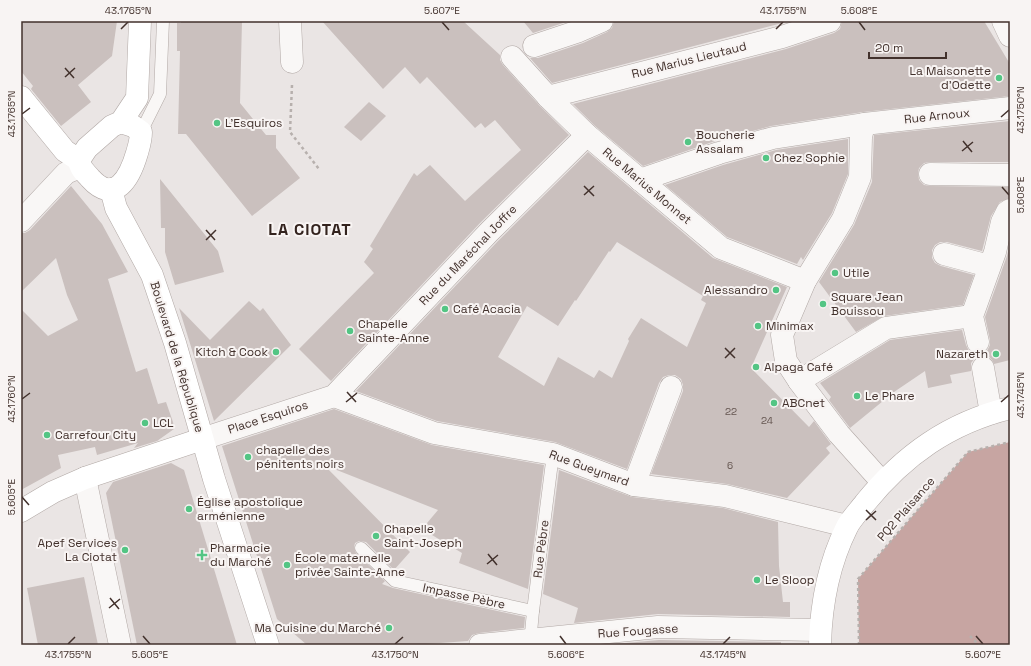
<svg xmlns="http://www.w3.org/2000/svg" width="1031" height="666" viewBox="0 0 1031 666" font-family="'Space Grotesk',sans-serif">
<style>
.water{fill:#c7a5a2}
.building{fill:#cac0be;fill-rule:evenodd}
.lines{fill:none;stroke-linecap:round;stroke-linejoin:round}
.lane-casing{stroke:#b1a8a5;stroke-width:13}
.street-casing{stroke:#b1a8a5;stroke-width:23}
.secondary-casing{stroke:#b1a8a5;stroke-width:23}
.path{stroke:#b7b0ad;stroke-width:2.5;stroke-dasharray:3 3;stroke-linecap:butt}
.lane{stroke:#f9f7f6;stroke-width:12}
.street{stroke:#f9f7f6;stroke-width:22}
.secondary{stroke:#fff;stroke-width:22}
.ticks{fill:none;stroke:#42312c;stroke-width:1.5}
.poi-dot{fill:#53c584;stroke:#f8f4f3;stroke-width:1.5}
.labels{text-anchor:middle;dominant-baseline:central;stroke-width:4;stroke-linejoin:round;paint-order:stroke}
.number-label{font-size:10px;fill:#645550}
.street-label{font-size:12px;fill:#42312c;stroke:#f8f4f3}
.poi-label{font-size:12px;fill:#42312c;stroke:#f8f4f3;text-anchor:start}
.district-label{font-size:16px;font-weight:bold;letter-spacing:1px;fill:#33231e;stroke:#f8f4f3}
.neatline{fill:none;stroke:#42312c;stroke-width:1.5}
.ticks-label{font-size:10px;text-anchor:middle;fill:#42312c}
</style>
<rect width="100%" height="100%" fill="#eae5e4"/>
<polygon class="water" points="1010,442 1010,645 859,645 858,579 968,452"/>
<g class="building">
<polygon points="21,21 117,21 112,56 78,85 91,102 61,126 31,89 33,86 21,71"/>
<polygon points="181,21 242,21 240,103 266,135 276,135 276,148 300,178 252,216 186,134 178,134 180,51 177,51 177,23 181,23"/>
<polygon points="322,21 463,21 500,55 500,60 503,65 539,105 569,135 480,223 331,381 299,349 374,273 364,262 373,249 370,246 414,173 417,176 430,165 465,201 521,150 495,120 485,128 481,123 475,128 427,77 420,84 405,67 383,89"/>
<polygon points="523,21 569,21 533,33"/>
<polygon points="614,21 790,21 552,83 530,58 538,58 583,43 607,32 612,28"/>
<polygon points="842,21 984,21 1010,64 1010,96 863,112 771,126 715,141 643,166 595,126 573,104 786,49 834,33 840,29"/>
<polygon points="369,102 386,116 361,141 344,127"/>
<polygon points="1010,121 1010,162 930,162 924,163 919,168 918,173 919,180 924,185 930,186 1010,187 1010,198 1000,202 991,216 982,251 947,242 940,242 935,245 932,250 932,258 935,263 941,266 974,275 963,305 884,316 856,332 819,282 854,225 872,182 874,135"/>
<polygon points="848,139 848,174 832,213 803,260 801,257 797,264 727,237 665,185 723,165 776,150"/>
<path d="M 588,152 L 713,258 L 787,287 L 751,368 L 809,427 L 814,421 L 831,444 L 826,448 L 830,453 L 787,498 L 727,484 L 651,474 L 683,391 L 683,385 L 681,379 L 675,375 L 669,375 L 663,377 L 659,383 L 627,469 L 555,442 L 437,421 L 356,391 L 498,241 ZM 617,242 L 703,296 L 701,300 L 706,303 L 687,347 L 641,318 L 628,339 L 629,341 L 612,378 L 599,370 L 594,378 L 558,357 L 544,386 L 498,357 L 527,306 L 558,326 L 575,300 L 576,301 L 609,251 L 610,252 Z"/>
<polygon points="160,179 218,251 224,272 175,285 165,252 165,228 161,228"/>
<polygon points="71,186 102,224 128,272 108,279 136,372 147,368 158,404 166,402 173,422 174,429 157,441 134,448 138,443 97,455 95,447 58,455 61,468 21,490 21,309 48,336 78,320 67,295 56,258 21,292 21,233 25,233 30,230"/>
<polygon points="1010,243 1010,360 994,364 992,360 988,356 980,356 975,358 971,363 971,371 950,375 952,383 928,388 925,371 894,392 850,428 829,400 831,397 820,383 890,340 962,330 966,345 969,351 975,354 980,354 987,351 990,345 990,340 985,317 1007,256"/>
<polygon points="249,301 260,311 263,308 291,345 214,421 179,308 210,340"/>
<polygon points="334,409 432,445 544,465 528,589 459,563 462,553 422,529 438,510 324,465 410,552 394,570 366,542 359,541 355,543 354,547 356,553 385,581 382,584 393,588 525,617 524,628 479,633 472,635 468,641 426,644 307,645 277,619 222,446"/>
<polygon points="171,463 184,470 237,645 137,645 106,493 113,482"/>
<polygon points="559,470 632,497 723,508 778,522 779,566 783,602 790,602 790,617 658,614 574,623 578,608 543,594"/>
<polygon points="84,577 98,645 38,645 27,588"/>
<polygon points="659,640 781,642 781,645 604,645"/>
</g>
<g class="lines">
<defs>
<g id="lane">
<polyline points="141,132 160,94 163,21"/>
<polyline points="361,548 395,581 533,611"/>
<polyline points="530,644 533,611 553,454"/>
</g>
<g id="street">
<polyline points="290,21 292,62"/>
<polyline points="1003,21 1010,36"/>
<polyline points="534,46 579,31 602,21"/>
<polyline points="512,57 548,97 587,135 721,248 805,281"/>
<polyline points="548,97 782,37 830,21"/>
<polyline points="864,124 861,137 860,177 843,219 805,281 782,335 786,361 799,381 839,434 882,482"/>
<polyline points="930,174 1010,175"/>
<polyline points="640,180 719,153 773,138 864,124 1010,108"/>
<polyline points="21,221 66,173 80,167"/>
<polyline points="944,254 989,266"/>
<polyline points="978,342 972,316 995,252 1002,222 1007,212 1010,210"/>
<polyline points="983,368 991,413"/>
<polyline points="799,381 886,328 972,316"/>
<polyline points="334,396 434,433 553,454 634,485 725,496 847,526"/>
<polyline points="202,439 334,396 489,232 587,135"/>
<polyline points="85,478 120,645"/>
<polyline points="634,485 671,387"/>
<polyline points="480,645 658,627 820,630"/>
</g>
<g id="secondary">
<polyline points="21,97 65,151 79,160"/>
<path d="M 121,122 L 133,126 L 141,132 C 141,140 139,146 137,153 C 130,177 115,206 90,178 C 85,172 80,169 79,160 L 87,148 L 112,126 L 121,122 L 137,98 L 140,21"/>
<polyline points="111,189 116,208 152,275 175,343 214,479 268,645"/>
<polyline points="21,511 53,492 85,478 202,439"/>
<path d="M 820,645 C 821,603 828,565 847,527 C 851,519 859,511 865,503 C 904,455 949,423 1010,408"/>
</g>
</defs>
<use href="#lane" class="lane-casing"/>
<use href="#street" class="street-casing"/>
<use href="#secondary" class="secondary-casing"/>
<g class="path">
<polyline points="292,85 290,132 319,169"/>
<polyline points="970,636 979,645"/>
<polyline points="859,645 858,579 968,452 1010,442"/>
</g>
<use href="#lane" class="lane"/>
<use href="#street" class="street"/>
<use href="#secondary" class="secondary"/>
</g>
<path class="ticks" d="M 442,22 L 449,30M 859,22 L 865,30M 121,29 L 128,22M 776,29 L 783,22M 65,68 L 74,78M 65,77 L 75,68M 22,114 L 30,108M 1001,117 L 1009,110M 963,141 L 972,152M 962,151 L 973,142M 584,186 L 594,196M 1002,187 L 1009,195M 584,195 L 594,186M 206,230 L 215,240M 206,240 L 216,230M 725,348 L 735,358M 725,358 L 735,348M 347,392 L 356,402M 22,399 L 30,393M 346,402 L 357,393M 1001,402 L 1009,395M 22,497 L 29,505M 866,510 L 876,520M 866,520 L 876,511M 488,554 L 497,565M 487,564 L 498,555M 110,598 L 119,609M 109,608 L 120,599M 143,636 L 150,644M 560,636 L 566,644M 976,636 L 983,644M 68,644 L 75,637M 395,644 L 403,637M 723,644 L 730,637"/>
<g class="poi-dot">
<circle cx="999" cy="78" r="4"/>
<circle cx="217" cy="123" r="4"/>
<circle cx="688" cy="142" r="4"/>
<circle cx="766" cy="158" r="4"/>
<circle cx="835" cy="273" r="4"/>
<circle cx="776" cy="290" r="4"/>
<circle cx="823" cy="304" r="4"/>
<circle cx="445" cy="309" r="4"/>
<circle cx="758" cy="326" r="4"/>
<circle cx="350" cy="331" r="4"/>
<circle cx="276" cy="352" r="4"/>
<circle cx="996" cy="354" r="4"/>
<circle cx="756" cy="367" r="4"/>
<circle cx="857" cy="396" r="4"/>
<circle cx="774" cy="403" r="4"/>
<circle cx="145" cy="423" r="4"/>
<circle cx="47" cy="435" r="4"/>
<circle cx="248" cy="457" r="4"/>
<circle cx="189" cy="509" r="4"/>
<circle cx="376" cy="536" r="4"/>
<circle cx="125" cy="550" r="4"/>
<path d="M200 549h4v4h4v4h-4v4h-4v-4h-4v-4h4z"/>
<circle cx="287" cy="565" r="4"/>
<circle cx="757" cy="580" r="4"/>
<circle cx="389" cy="628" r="4"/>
</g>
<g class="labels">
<g class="number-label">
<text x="731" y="411">22</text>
<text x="767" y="420">24</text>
<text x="730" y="465">6</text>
</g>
<g class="street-label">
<text transform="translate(689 60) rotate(-14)">Rue Marius Lieutaud</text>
<text transform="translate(937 116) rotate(-6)">Rue Arnoux</text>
<text transform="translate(647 186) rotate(40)">Rue Marius Monnet</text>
<text transform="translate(468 255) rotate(-46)">Rue du Maréchal Joffre</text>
<text transform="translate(177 357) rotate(73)">Boulevard de la République</text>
<text transform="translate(268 417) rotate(-18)">Place Esquiros</text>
<text transform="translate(589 468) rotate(20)">Rue Gueymard</text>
<text transform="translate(906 509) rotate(-49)">PQ2 Plaisance</text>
<text transform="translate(541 549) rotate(-83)">Rue Pèbre</text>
<text transform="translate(464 596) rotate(12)">Impasse Pèbre</text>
<text transform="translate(638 631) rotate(-4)">Rue Fougasse</text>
</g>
<g class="poi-label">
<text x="991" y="71" text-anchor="end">La Maisonette<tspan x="991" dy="14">d'Odette</tspan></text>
<text x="225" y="123">L'Esquiros</text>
<text x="696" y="135">Boucherie<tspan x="696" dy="14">Assalam</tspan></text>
<text x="774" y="158">Chez Sophie</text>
<text x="843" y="273">Utile</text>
<text x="768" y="290" text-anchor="end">Alessandro</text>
<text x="831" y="297">Square Jean<tspan x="831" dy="14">Bouissou</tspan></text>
<text x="453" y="309">Café Acacia</text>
<text x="358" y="324">Chapelle<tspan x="358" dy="14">Sainte-Anne</tspan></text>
<text x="766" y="326">Minimax</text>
<text x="268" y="352" text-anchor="end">Kitch &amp; Cook</text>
<text x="988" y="354" text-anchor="end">Nazareth</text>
<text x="764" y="367">Alpaga Café</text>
<text x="865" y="396">Le Phare</text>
<text x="782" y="403">ABCnet</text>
<text x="153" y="423">LCL</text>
<text x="55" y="435">Carrefour City</text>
<text x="256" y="450">chapelle des<tspan x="256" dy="14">pénitents noirs</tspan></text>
<text x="197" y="502">Église apostolique<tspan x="197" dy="14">arménienne</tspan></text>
<text x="384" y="529">Chapelle<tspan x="384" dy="14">Saint-Joseph</tspan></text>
<text x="117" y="543" text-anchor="end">Apef Services<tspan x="117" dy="14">La Ciotat</tspan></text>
<text x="210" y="548">Pharmacie<tspan x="210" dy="14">du Marché</tspan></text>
<text x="295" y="558">École maternelle<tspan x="295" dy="14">privée Sainte-Anne</tspan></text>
<text x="765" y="580">Le Sloop</text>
<text x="381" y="628" text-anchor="end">Ma Cuisine du Marché</text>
</g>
<g class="district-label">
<text x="310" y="229">LA CIOTAT</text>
</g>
</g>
<rect width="1031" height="666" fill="none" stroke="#f8f4f3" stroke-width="44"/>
<path d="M869 52v6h77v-6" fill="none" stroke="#42312c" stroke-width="2"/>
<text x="875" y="52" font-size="12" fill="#42312c" stroke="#f8f4f3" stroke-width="3" paint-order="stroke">20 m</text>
<rect x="22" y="22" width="987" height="622" class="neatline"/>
<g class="ticks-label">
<text x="128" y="14">43.1765°N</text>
<text x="442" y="14">5.607°E</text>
<text x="783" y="14">43.1755°N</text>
<text x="859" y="14">5.608°E</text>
<text transform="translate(1020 110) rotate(-90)" y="4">43.1750°N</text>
<text transform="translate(11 114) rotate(-90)" y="4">43.1765°N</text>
<text transform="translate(1020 195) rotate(-90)" y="4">5.608°E</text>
<text transform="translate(1020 395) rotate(-90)" y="4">43.1745°N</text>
<text transform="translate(11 399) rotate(-90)" y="4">43.1760°N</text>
<text transform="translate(11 497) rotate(-90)" y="4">5.605°E</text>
<text x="68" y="658">43.1755°N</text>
<text x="150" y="658">5.605°E</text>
<text x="395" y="658">43.1750°N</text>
<text x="566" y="658">5.606°E</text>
<text x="723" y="658">43.1745°N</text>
<text x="983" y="658">5.607°E</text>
</g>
</svg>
